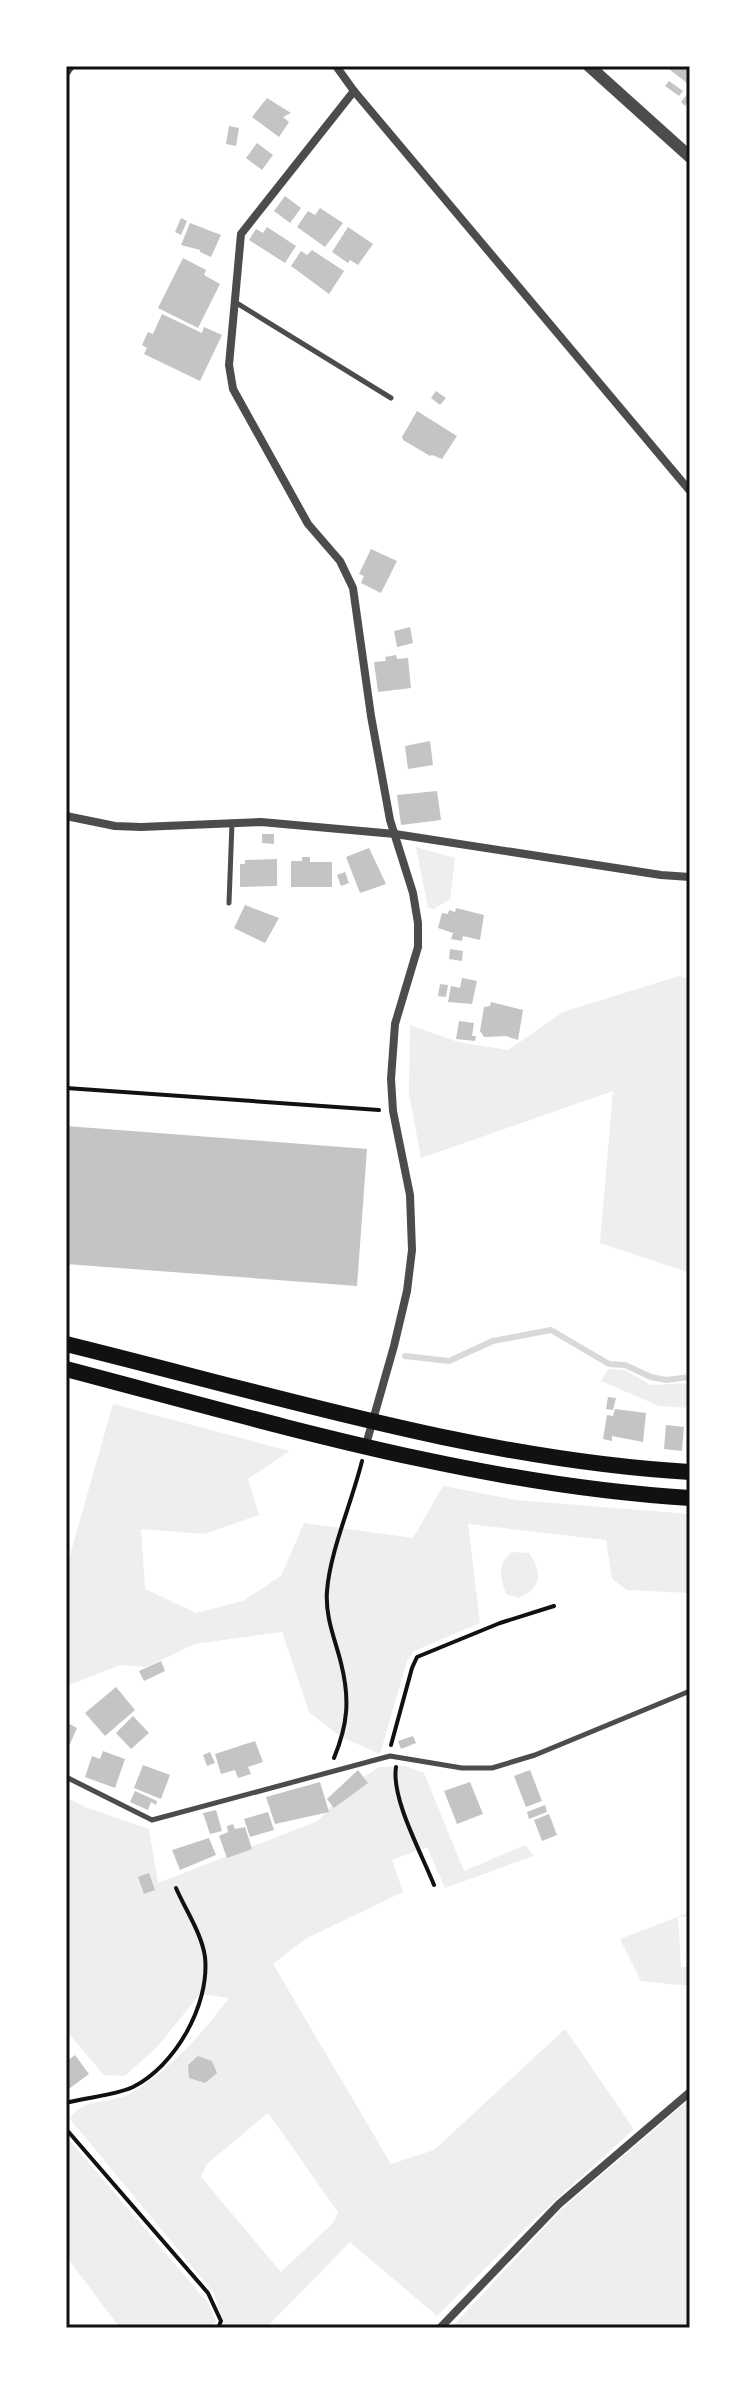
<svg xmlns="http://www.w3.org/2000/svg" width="756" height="2394" viewBox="0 0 756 2394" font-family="Cabin,sans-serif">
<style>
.green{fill:#eee;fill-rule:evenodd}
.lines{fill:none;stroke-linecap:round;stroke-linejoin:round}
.stream{stroke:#d9d9d9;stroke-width:6}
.building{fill:#c4c4c4}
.path{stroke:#111;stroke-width:4}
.service{stroke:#4c4c4c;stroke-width:5}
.minor{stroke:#4c4c4c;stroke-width:8}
.tertiary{stroke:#4c4c4c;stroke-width:12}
.primary{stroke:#111;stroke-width:16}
.neatline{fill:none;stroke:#111;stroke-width:3}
</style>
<rect width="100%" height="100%" fill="#fff"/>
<g class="green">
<polygon points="416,847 455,858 450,899 434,909 428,908"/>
<polygon points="679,976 690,979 690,1273 600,1243 613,1091 421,1158 409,1093 410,1025 458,1042 508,1050 563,1012"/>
<polygon points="608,1369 625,1370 651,1385 690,1383 690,1408 659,1406 601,1381"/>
<polygon points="113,1404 290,1451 248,1479 259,1515 204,1534 141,1529 145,1589 196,1613 243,1601 281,1576 304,1523 413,1538 443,1486 516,1500 690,1514 690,1593 627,1590 612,1579 606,1540 468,1524 480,1623 414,1651 407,1661 380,1754 341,1737 309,1712 282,1632 195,1644 146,1667 120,1665 66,1686 66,1569"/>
<path d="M 511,1552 L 529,1553 C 543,1573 542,1587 519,1598 L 506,1594 C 500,1576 497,1566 511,1552 Z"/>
<path d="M 406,1766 L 424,1773 L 464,1871 L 525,1845 L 534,1856 L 445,1888 L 427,1847 L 392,1860 L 403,1892 L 305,1939 L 273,1964 L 391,2164 L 434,2150 L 565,2029 L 634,2129 L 537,2217 L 437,2316 L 350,2242 L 266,2328 L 224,2328 L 214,2293 L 70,2119 C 83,2096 111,2105 131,2093 C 172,2068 200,2036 229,1998 L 200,1994 L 157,2047 L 125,2076 L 104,2075 L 69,2034 L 66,2036 L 66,1797 L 85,1807 L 149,1829 L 158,1883 L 318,1821 L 345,1789 L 379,1767 ZM 268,2113 L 338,2212 L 334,2222 L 281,2272 L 201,2177 L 207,2164 Z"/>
<polygon points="690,1912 690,1916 678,1917 681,1967 690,1967 690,1986 641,1981 620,1939"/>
<polygon points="690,2099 690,2328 451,2328 562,2209"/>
<polygon points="66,2136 209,2304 216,2321 213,2328 120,2328 66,2256"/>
</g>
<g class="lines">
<polyline class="stream" points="405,1356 449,1361 493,1341 551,1330 609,1364 625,1365 651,1377 666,1380 690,1377"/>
</g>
<g class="building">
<polygon points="665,66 690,66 690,80 687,83"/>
<polygon points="669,81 683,91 679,96 665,86"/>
<polygon points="690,90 690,100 685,106 681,102"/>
<polygon points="267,98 291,113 283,117 289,122 279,137 252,117"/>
<polygon points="229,126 239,128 236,146 226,144"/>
<polygon points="257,143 273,155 262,170 246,158"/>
<polygon points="285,196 301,208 290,223 274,211"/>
<polygon points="320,208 343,223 325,247 297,227 308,211 315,215"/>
<polygon points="181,218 187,221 181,235 175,232"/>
<polygon points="190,223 221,235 211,257 200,252 200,250 181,245"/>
<polygon points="267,227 296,246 285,263 249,240 256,229 263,233"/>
<polygon points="348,227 373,244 358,265 350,260 348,263 332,252"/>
<polygon points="312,250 344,271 329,294 291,266 301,251 307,255"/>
<polygon points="183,258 206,270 204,275 220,284 198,328 158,308"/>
<polygon points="162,314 202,333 204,327 222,335 200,381 144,354 147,348 142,345 148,332 153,334"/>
<polygon points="436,391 446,398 440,405 431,398"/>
<polygon points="417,411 457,436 442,459 432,455 430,456 403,440 402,437"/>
<polygon points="371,549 397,561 381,593 361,583 364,576 359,574"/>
<polygon points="410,627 413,643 397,647 394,631"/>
<polygon points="396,655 397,659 408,658 411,688 378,692 374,662 386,661 385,657"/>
<polygon points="430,741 433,765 408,769 405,746"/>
<polygon points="437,791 441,820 401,825 397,795"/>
<polygon points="262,834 274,834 274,844 262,843"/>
<polygon points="369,848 386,884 360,893 346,857"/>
<polygon points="302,857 310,857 310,862 332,862 332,887 291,887 291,861 302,861"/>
<polygon points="277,859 277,886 240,887 240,864 245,864 245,860"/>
<polygon points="345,872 349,883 341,886 337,875"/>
<polygon points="245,905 279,918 265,943 234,928"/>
<polygon points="456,908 484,915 480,940 463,936 462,941 451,939 453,933 438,928 442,913 448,914 449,910 455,912"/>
<polygon points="450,949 463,951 462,961 449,959"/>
<polygon points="462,978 477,981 472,1004 448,1002 451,986 460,988"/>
<polygon points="440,984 448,985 446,997 438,996"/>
<polygon points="491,1002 523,1010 518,1040 506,1036 484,1037 480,1031 484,1007 490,1006"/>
<polygon points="459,1021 474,1023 472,1036 476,1036 475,1041 456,1039"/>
<polygon points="66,1126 367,1149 357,1286 66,1264"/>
<polygon points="608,1397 616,1398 613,1410 606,1409"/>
<polygon points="615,1409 646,1413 643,1442 612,1436 612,1441 603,1439 607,1415 613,1416"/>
<polygon points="666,1425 684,1427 682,1451 664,1449"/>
<polygon points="161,1661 165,1671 144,1681 139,1671"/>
<polygon points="116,1687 135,1710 105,1736 85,1713"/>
<polygon points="133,1716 149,1733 131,1749 116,1733"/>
<polygon points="66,1722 77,1728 66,1753"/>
<polygon points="413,1736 416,1743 401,1749 398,1741"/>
<polygon points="255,1741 263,1762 248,1767 251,1774 238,1778 235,1770 221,1774 215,1754"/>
<polygon points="103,1751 125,1759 115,1788 85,1777 92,1756 100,1759"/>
<polygon points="210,1752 215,1763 207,1766 203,1755"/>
<polygon points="143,1765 170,1775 161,1799 134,1788"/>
<polygon points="358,1770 368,1783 334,1808 327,1799"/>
<polygon points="530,1770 542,1801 526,1807 514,1776"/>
<polygon points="320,1782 329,1812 275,1824 266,1797"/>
<polygon points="470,1782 483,1814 457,1824 444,1791"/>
<polygon points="135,1791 157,1801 156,1805 151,1802 148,1810 130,1802"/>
<polygon points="545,1805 547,1812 529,1819 527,1812"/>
<polygon points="216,1810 222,1831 210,1834 203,1813"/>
<polygon points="268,1812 274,1830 250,1837 244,1819"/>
<polygon points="549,1814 557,1835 542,1841 534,1820"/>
<polygon points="233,1824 235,1829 245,1827 252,1849 227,1858 219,1836 228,1832 227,1826"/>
<polygon points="209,1838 216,1855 180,1870 172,1850"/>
<polygon points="149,1873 155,1890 144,1894 138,1877"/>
<polygon points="75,2055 89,2074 66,2091 66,2062"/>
<polygon points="198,2056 212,2061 217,2073 205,2083 189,2078 188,2065"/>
</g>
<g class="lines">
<g class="path">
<polyline points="66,1088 379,1110"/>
<polyline points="391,1745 412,1668 417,1657 500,1623 554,1606"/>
<path d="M 334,1758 C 348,1724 350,1699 341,1663 C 335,1639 325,1617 327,1591 C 330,1551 352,1502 362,1461"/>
<path d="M 396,1767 C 391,1799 422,1854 434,1885"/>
<path d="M 66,2103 C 87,2097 113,2096 133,2087 C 175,2066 210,2005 205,1957 C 202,1934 185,1909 176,1888"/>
<polyline points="66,2129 208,2293 221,2321 218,2328"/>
</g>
<g class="service">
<polyline points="235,302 391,398"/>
<polyline points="229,903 232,823"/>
<polyline points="66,1777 152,1820 390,1756 462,1768 492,1768 535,1755 690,1691"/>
</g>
<g class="minor">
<polyline points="336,66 354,91 690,491"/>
<polyline points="66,73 71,66"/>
<polyline points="354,91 241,234 229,365 233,389 308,524 340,561 353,588 371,716 390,820 413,893 418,923 418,947 395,1024 391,1079 393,1111 410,1195 412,1250 407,1291 394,1346 365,1448"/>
<polyline points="66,816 115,826 141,827 261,822 395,834 661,875 690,877"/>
<polyline points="440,2328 559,2204 690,2092"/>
</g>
<polyline class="tertiary" points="589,66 690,157"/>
<g class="primary">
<path d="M 66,1344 C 270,1394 480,1460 690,1472"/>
<path d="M 66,1369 C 272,1423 477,1485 690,1498"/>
</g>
</g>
<rect width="756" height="2394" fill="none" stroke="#ffffff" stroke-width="136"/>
<rect x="68" y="68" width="620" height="2258" class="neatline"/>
</svg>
